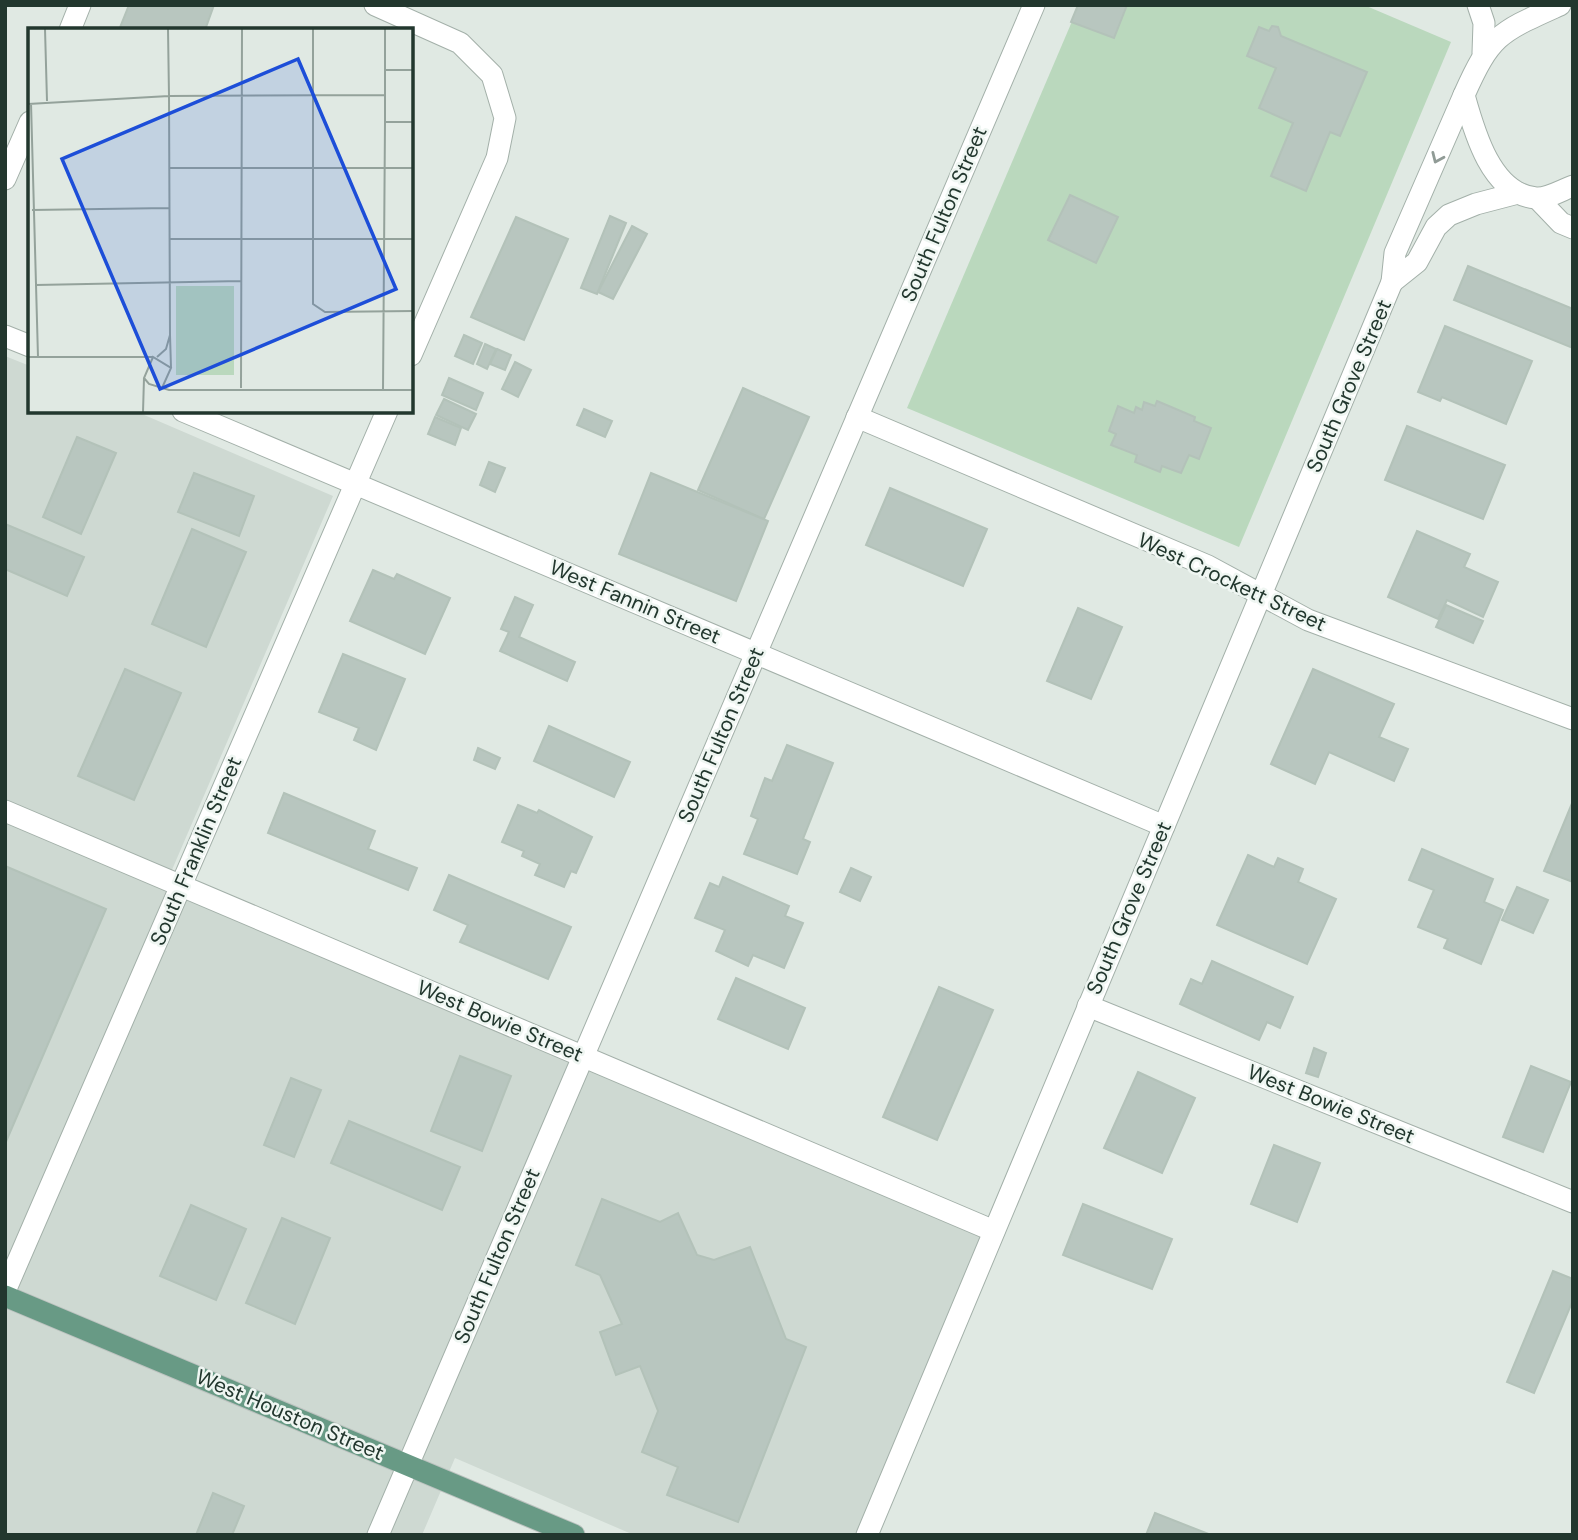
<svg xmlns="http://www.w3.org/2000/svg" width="1578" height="1540" viewBox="0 0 1578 1540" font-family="'DM Sans',sans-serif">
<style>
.built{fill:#ced9d2}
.green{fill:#bad8bd}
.building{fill:#b8c6bf;stroke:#b3c2b9;stroke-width:2}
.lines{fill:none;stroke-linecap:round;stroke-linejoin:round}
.minor-casing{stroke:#a3b0a9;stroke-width:23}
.major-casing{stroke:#bdc3c0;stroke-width:23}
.minor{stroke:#fff;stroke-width:21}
.major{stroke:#689a85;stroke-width:21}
.oneway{stroke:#909b96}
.labels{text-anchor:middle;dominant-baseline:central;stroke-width:5;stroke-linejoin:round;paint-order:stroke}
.street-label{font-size:21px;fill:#22372e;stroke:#eff6f2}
.inset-road{fill:none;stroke:#94a29b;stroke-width:2}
.view{fill:#1d4ed8;fill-opacity:0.15;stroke:#1d4ed8;stroke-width:3.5}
.inset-edge{fill:none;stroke:#22372e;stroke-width:3.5}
</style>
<rect width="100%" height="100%" fill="#e0e9e3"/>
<polygon class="built" points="5,356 30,366 30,411 135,411 333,496 165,886 984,1238 856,1535 634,1535 455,1458 422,1535 5,1535"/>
<polygon class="green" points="1079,5 1364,5 1451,42 1239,547 907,408"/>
<g class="building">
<polygon points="129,5 214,5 205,30 119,30"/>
<polygon points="1078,5 1127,5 1114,38 1071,22"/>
<polygon points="1272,26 1278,27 1281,36 1367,72 1340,136 1330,132 1306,191 1271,176 1293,123 1259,108 1276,68 1247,56 1259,27 1269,31"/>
<polygon points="1070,195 1118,217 1096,263 1048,240"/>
<polygon points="610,216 626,223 597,294 581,288"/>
<polygon points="516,217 568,239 524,340 471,317"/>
<polygon points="632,226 647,234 613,299 598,292"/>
<polygon points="1468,266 1573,309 1573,348 1454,300"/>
<polygon points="1445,326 1532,361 1506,424 1442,397 1440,401 1418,392"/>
<polygon points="464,335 482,343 473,364 455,356"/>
<polygon points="485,344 496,349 487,369 477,364"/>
<polygon points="497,349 511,355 505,370 490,364"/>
<polygon points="515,362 531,370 518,397 502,389"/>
<polygon points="449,378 483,393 476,410 442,395"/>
<polygon points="743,388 809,417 764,519 698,490"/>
<polygon points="444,399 476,414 468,430 436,415"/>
<polygon points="1157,401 1195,417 1194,421 1211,428 1199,459 1189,455 1181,473 1162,466 1160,472 1135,462 1137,455 1111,445 1116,434 1109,431 1118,406 1134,413 1136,407 1142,410 1144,402 1155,406"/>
<polygon points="584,409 612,421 605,437 577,425"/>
<polygon points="435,417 461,428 455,445 428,434"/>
<polygon points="1407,426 1505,465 1483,519 1385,480"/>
<polygon points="77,437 116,453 81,534 43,517"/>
<polygon points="489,462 505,468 495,492 480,485"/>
<polygon points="194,473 254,496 239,536 178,512"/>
<polygon points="651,473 768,521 736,601 619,554"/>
<polygon points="890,488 987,529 963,586 866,545"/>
<polygon points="5,524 84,557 67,596 5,569"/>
<polygon points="192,529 246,552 206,647 152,624"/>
<polygon points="1417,531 1470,554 1464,567 1498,582 1483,617 1447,600 1438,619 1388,597"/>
<polygon points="373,570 394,579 397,574 450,598 425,654 350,621"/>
<polygon points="515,597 533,605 519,637 575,662 567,681 500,651 509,632 501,629"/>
<polygon points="1446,605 1483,621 1473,643 1436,627"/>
<polygon points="1078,608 1122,627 1091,699 1047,681"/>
<polygon points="343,654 405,679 376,750 354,740 359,728 319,712"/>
<polygon points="125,669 181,693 134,800 78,776"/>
<polygon points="1313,669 1394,704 1379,737 1408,749 1394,781 1329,752 1315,784 1271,764"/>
<polygon points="549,726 630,762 614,797 534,761"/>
<polygon points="787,745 833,763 803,839 810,842 797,874 744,854 758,819 751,816 765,778 772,781"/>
<polygon points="478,748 500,758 495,769 474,760"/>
<polygon points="284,793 375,831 368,849 417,868 408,890 268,833"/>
<polygon points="1573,801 1573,882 1544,871"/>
<polygon points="518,805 537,813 539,810 592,837 576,873 571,871 564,887 535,875 540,864 522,856 524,851 502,842"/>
<polygon points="1422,849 1493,879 1484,902 1503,910 1481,964 1444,948 1448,939 1418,927 1434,890 1409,880"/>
<polygon points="1248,855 1274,867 1278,858 1303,869 1298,882 1336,899 1307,964 1217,925"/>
<polygon points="5,866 106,909 5,1144"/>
<polygon points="851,868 871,877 860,901 840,892"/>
<polygon points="449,875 571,927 548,979 460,942 468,925 434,910"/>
<polygon points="723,877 789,906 785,916 803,923 784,968 753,955 748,966 716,951 725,930 695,918 710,883 719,887"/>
<polygon points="1517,887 1548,900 1533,933 1502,920"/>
<polygon points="1212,961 1293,997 1280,1028 1267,1022 1259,1040 1180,1004 1191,979 1202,984"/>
<polygon points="736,978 805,1008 788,1049 718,1019"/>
<polygon points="939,987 993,1010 937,1140 883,1117"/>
<polygon points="1314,1048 1326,1053 1318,1077 1306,1073"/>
<polygon points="460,1056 511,1076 482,1151 431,1131"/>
<polygon points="1531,1066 1571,1082 1543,1152 1503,1137"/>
<polygon points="1138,1072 1195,1098 1162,1173 1104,1148"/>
<polygon points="291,1078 321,1090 294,1157 264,1145"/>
<polygon points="349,1121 460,1167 442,1210 331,1163"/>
<polygon points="1274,1145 1320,1163 1297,1222 1251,1204"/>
<polygon points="602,1199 660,1222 678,1213 697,1255 714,1260 750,1247 786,1339 806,1347 738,1522 667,1495 678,1467 642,1452 658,1411 640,1366 616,1375 600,1332 622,1324 600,1275 576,1265"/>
<polygon points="1083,1204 1172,1239 1152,1289 1063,1255"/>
<polygon points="191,1205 246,1229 216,1300 160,1276"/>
<polygon points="282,1218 330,1238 295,1324 246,1303"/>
<polygon points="1553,1271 1573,1279 1573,1300 1534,1393 1507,1382"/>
<polygon points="213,1493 244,1506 232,1535 196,1535"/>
<polygon points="1155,1513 1211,1535 1146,1535"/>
</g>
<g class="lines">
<defs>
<g id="minor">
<polyline points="375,5 460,43 492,75 505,118 497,158 411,355"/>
<polyline points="1478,5 1484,23 1483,53"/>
<path d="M 1560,5 C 1500,32 1491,34 1464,95 C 1474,131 1491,194 1536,198 C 1547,199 1562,190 1573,186"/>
<polyline points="70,30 80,5"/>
<polyline points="1464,95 1395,253 1392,282 1417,262 1436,227 1449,215 1476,204 1518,193"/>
<polyline points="5,179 30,122"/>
<polyline points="1538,199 1561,223 1573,228"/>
<polyline points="5,336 30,346"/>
<polyline points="183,411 1164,826"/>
<polyline points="857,417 1208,566 1308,620 1573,719"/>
<polyline points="5,811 994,1231"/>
<polyline points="1088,1006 1573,1202"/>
<polyline points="5,1291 387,411"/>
<polyline points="378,1535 1034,5"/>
<polyline points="867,1535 1392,282"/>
</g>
<polyline id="major" points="5,1296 574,1535"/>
</defs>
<use href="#minor" class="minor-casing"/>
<use href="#major" class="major-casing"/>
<use href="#minor" class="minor"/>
<use href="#major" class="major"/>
</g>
<defs><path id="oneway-chevron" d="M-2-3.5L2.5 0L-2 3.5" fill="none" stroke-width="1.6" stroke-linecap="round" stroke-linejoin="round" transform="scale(1.75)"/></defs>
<use class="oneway" href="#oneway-chevron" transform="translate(1437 158) rotate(114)"/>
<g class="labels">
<g class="street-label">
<text transform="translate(944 214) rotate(-67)">South Fulton Street</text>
<text transform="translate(1349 386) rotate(-67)">South Grove Street</text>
<text transform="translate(1232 582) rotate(25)">West Crockett Street</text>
<text transform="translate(635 602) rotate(23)">West Fannin Street</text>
<text transform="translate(721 735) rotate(-67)">South Fulton Street</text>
<text transform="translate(196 851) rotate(-67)">South Franklin Street</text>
<text transform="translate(1129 908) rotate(-67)">South Grove Street</text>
<text transform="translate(500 1021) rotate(23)">West Bowie Street</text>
<text transform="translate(1331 1104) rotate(22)">West Bowie Street</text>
<text transform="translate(497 1256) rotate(-67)">South Fulton Street</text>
<text transform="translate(290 1415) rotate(23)">West Houston Street</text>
</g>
</g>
<g transform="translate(28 28)">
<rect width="385" height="385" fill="#e0e9e3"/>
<path d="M 148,258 L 206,258 L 206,347 L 148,347 Z" fill="#bad8bd"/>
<path class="inset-road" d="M 17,1 L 19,73M 140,1 L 141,68M 285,1 L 285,276 L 297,284 L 385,283M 357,1 L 357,42M 385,42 L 357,42 L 357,94 L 385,94M 141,68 L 142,307M 3,75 L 10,329M 0,76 L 141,68 L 357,67M 141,140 L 385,140M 4,182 L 141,180M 141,211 L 385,211M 8,257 L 213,253M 0,329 L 125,329M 129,329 L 138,321 L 142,307 L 143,340M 134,360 L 143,340 L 125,329 L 116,350 L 121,356 L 141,362 L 385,362M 213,360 L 214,1M 355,362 L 357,94M 115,384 L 116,350"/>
<path class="view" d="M 270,31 L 368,261 L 132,361 L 34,131 Z"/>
<rect width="385" height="385" class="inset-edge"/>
</g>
<rect width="1578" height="1540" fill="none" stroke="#22372e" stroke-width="14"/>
</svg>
